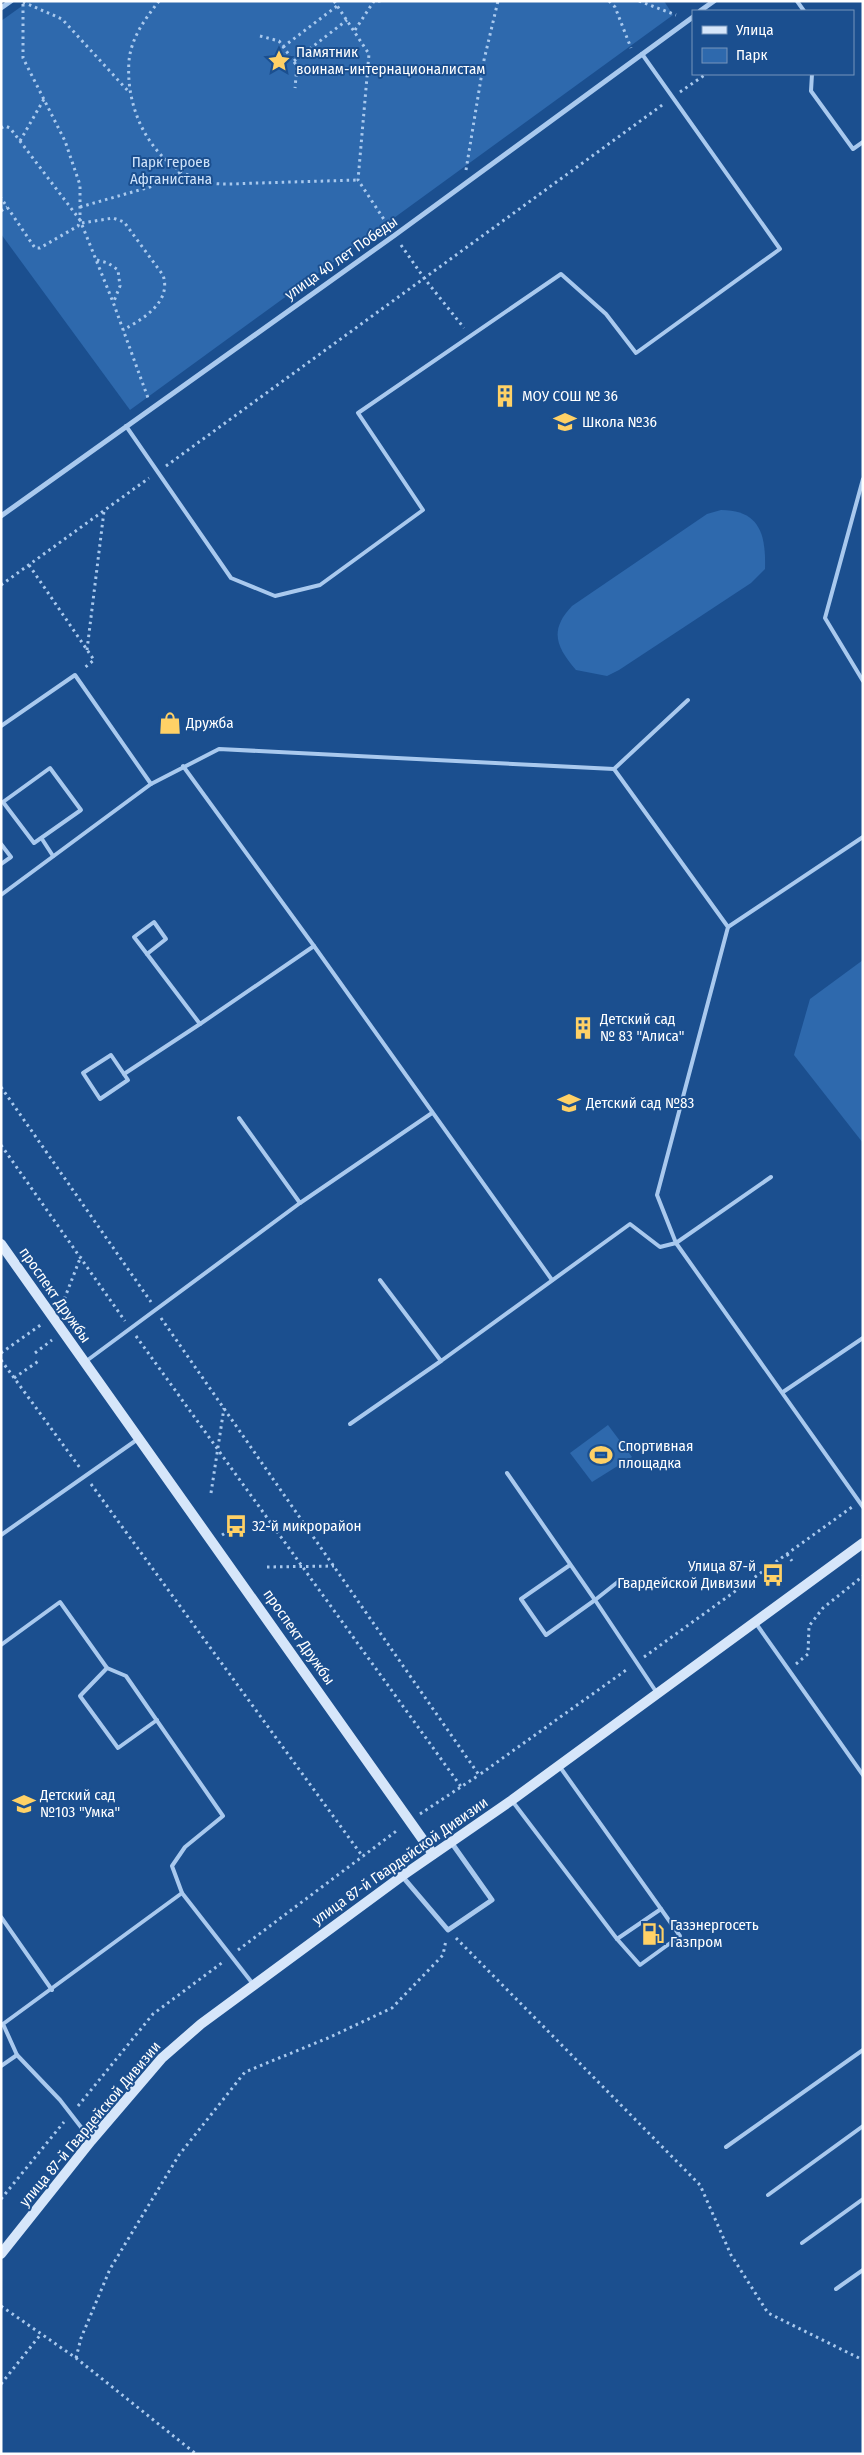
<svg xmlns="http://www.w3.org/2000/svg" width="864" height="2455" viewBox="0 0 864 2455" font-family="'Fira Sans Condensed',sans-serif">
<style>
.green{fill:#2e69ad}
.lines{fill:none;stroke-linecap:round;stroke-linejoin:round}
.path{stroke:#a9c9ee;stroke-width:3;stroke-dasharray:2.5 4;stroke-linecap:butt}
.lane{stroke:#a9c9ee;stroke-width:4}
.street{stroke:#a9c9ee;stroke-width:5}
.secondary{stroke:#d6e6fa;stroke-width:10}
.labels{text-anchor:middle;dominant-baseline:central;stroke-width:4;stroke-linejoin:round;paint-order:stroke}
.poi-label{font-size:15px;fill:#fff;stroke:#1b4f8f;text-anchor:start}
.park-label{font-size:15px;fill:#cfe3fa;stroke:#1b4f8f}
.street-label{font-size:15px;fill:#fff;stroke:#1b4f8f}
</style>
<rect width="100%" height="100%" fill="#1b4f8f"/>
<g class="green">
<polygon points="29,1 664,1 673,15 130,410 1,234 1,21"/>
<path d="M 721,510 C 760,510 766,535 765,569 L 751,583 L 619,670 L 607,676 L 576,670 C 556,647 549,630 572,606 L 707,514 Z"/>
<polygon points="863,960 863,1143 794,1055 810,999"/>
<polygon points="608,1425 632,1457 592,1482 570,1453"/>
</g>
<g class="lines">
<g class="path">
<path d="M 159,1 C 145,19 131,38 129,61 C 125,113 154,168 206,182 C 222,186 243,183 259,183 C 292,182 325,181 358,180"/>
<polyline points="334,1 369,54 358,180 389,227"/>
<polyline points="378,1 382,1"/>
<polyline points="609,1 615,7 631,48"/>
<polyline points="639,1 676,15"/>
<polyline points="23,2 62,19 129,92"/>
<polyline points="23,4 23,58 65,141 80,185 80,220 113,302 148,398"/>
<polyline points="355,30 374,1"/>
<polyline points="260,36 279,41 297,66 295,88"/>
<polyline points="283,47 337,6"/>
<polyline points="294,61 347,20"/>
<polyline points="680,92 706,74"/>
<polyline points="1,128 5,126 10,128 80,220 78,226 40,248 35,248 1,198"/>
<polyline points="20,141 44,99"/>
<polyline points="466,170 484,60 498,1"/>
<polyline points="80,207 150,187 181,172"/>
<polyline points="1,211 7,207"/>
<path d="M 82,223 L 113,218 L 124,222 L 163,275 C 172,302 143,319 123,330"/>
<polyline points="401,245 424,278 464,328"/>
<polyline points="97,260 108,263 118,270 120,286 114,301"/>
<polyline points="166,466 665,103"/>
<polyline points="29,565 94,660 83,669"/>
<polyline points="1,585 149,478"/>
<polyline points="87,650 104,511"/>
<polyline points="1,1087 151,1302"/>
<polyline points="1,1145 125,1321"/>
<polyline points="62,1305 81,1256"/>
<polyline points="161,1318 479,1775 629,1668"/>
<polyline points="136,1336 462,1788"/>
<polyline points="1,1353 42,1324"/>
<polyline points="35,1353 52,1340"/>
<polyline points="1,1360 80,1468"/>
<polyline points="14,1378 40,1360"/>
<polyline points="91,1484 363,1857"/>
<polyline points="211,1493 224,1408"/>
<polyline points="222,1535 236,1526"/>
<polyline points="787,1554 792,1561"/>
<polyline points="267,1567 334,1566"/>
<polyline points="773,1575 781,1587"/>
<polyline points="748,1582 754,1589"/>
<polyline points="644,1657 852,1507"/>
<polyline points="796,1664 808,1654 809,1626 823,1608 863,1576"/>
<polyline points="420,1814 479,1775"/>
<polyline points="456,1938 700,2185 731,2255 768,2313 863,2360"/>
<polyline points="238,1950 399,1829"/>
<polyline points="78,2106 153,2014 223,1962"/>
<polyline points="1,2199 64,2122"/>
<polyline points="1,2306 76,2358 196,2454"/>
<polyline points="76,2358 81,2338 110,2269 179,2155 245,2072 328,2038 392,2008 443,1955 446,1940"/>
<polyline points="1,2384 41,2334"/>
</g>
<g class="lane">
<polyline points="797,1 804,11"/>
<polyline points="812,74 811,91 853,149 863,142"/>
<polyline points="126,426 231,578 275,596 320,585 423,510 358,413 561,274 606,314 636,353 780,249 642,54"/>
<polyline points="863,479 825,618 863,681"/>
<polyline points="1,726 75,675 151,784"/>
<polyline points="183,766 314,946 552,1280"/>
<polygon points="50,768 81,810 34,843 3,802"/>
<polyline points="614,769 688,700"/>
<polyline points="42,839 53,856"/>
<polyline points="1,844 11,857 1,864"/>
<polyline points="1,895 151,784 219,749 614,769 728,927 657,1195 676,1243 863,1507"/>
<polygon points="154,922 166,939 147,954 134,937"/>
<polyline points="728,927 863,837"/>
<polyline points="147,954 200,1024 314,946"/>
<polygon points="111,1055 128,1080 100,1099 83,1073"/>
<polyline points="124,1074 200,1024"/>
<polyline points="239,1118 300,1203 432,1113"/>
<polyline points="380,1280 441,1361 630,1224 660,1247 676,1243 771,1177"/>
<polyline points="85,1362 300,1203"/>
<polyline points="783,1392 863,1338"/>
<polyline points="350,1424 441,1361"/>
<polyline points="507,1473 595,1600 546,1635 521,1599 570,1565"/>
<polyline points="1,1535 138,1439"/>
<polyline points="619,1581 595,1600 657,1693"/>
<polyline points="755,1622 863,1775"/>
<polyline points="1,1645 60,1602 107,1668 126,1676 223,1816 185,1847 172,1866 182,1893 253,1984"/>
<polyline points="107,1668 80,1696 118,1748 157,1720"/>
<polyline points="513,1802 617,1939 661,1909 560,1767"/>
<polyline points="1,1917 52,1990"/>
<polyline points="617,1939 640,1965 680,1936 661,1909"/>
<polyline points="17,2055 3,2024 182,1893"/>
<polyline points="1,2066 17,2055 60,2100 91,2140"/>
<polyline points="726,2147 863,2050"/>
<polyline points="768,2195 863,2126"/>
<polyline points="802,2243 863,2199"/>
<polyline points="836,2289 863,2270"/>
</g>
<g class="street">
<polyline points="1,8 11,1"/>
<polyline points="700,11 714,1"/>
<polyline points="1,516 395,235 693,17"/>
<polyline points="402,1876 448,1930 492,1900 451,1842"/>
</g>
<g class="secondary">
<polyline points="1,1244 433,1854"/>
<polyline points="1,2254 91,2141 162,2058 201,2024 402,1876 512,1800 863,1543"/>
</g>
</g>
<defs>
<symbol id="sight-bare" viewBox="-9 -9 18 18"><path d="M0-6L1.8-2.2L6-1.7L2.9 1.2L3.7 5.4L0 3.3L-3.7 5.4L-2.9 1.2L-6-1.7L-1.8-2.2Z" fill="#ffd166" stroke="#1b4f8f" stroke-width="2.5" paint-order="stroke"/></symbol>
<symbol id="building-bare" viewBox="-9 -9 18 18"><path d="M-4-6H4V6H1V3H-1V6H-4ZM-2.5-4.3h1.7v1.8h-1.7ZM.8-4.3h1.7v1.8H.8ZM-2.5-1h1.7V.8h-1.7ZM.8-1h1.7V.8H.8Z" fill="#ffd166" stroke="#1b4f8f" stroke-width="2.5" paint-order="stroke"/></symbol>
<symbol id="school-bare" viewBox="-9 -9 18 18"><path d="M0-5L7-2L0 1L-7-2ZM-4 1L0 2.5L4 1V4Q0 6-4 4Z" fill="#ffd166" stroke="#1b4f8f" stroke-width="2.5" paint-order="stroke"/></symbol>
<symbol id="shop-bare" viewBox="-9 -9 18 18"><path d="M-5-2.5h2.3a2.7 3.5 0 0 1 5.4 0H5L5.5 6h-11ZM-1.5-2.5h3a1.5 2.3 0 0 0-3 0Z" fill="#ffd166" stroke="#1b4f8f" stroke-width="2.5" paint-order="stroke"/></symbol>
<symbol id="stadium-bare" viewBox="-9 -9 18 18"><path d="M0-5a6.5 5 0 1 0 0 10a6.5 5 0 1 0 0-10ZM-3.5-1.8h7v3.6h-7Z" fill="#ffd166" stroke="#1b4f8f" stroke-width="2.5" paint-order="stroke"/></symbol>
<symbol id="bus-bare" viewBox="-9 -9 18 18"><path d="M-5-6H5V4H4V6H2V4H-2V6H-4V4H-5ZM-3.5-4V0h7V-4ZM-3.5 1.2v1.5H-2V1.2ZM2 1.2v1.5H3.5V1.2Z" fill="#ffd166" stroke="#1b4f8f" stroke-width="2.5" paint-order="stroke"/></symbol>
<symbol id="fuel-bare" viewBox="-9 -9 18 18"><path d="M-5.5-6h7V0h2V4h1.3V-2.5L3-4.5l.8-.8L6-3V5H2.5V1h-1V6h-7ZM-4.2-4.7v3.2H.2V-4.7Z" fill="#ffd166" stroke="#1b4f8f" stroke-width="2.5" paint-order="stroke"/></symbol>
</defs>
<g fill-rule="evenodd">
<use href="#sight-bare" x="263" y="45" width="32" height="32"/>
<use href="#building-bare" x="489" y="380" width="32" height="32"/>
<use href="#school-bare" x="549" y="406" width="32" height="32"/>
<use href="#shop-bare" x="154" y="707" width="32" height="32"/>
<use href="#building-bare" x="567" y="1012" width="32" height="32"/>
<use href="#school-bare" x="553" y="1087" width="32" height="32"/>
<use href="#stadium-bare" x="585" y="1439" width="32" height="32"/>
<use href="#bus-bare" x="220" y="1510" width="32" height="32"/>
<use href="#bus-bare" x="757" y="1559" width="32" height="32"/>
<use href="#school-bare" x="8" y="1788" width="32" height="32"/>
<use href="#fuel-bare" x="637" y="1918" width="32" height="32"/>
</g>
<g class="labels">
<g class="poi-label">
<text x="296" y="52">Памятник<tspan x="296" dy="17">воинам-интернационалистам</tspan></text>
<text x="522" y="396">МОУ СОШ № 36</text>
<text x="582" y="422">Школа №36</text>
<text x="186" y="723">Дружба</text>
<text x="600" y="1019">Детский сад<tspan x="600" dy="17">№ 83 "Алиса"</tspan></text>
<text x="586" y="1103">Детский сад №83</text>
<text x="618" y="1446">Спортивная<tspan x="618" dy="17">площадка</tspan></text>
<text x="252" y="1526">32-й микрорайон</text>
<text x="756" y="1566" text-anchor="end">Улица 87-й<tspan x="756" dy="17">Гвардейской Дивизии</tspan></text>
<text x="40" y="1795">Детский сад<tspan x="40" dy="17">№103 "Умка"</tspan></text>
<text x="670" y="1925">Газэнергосеть<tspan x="670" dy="17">Газпром</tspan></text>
</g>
<g class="park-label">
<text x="171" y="162">Парк героев<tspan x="171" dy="17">Афганистана</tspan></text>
</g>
<g class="street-label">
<text transform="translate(341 258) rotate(-35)">улица 40 лет Победы</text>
<text transform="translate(55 1295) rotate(55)">проспект Дружбы</text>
<text transform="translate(299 1637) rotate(55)">проспект Дружбы</text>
<text transform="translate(400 1861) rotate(-35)">улица 87-й Гвардейской Дивизии</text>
<text transform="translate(90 2124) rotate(-50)">улица 87-й Гвардейской Дивизии</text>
</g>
</g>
<rect width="864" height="2455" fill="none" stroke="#ffffff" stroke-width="5"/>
<rect x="692" y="10" width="162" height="65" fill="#1b4f8f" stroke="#7695bc"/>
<rect x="702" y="26" width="25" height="8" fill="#d6e6fa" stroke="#7695bc"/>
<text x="736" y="35" font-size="15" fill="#ffffff">Улица</text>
<rect x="702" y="48" width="25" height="15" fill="#2e69ad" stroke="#7695bc"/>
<text x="736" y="60" font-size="15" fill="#ffffff">Парк</text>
</svg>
